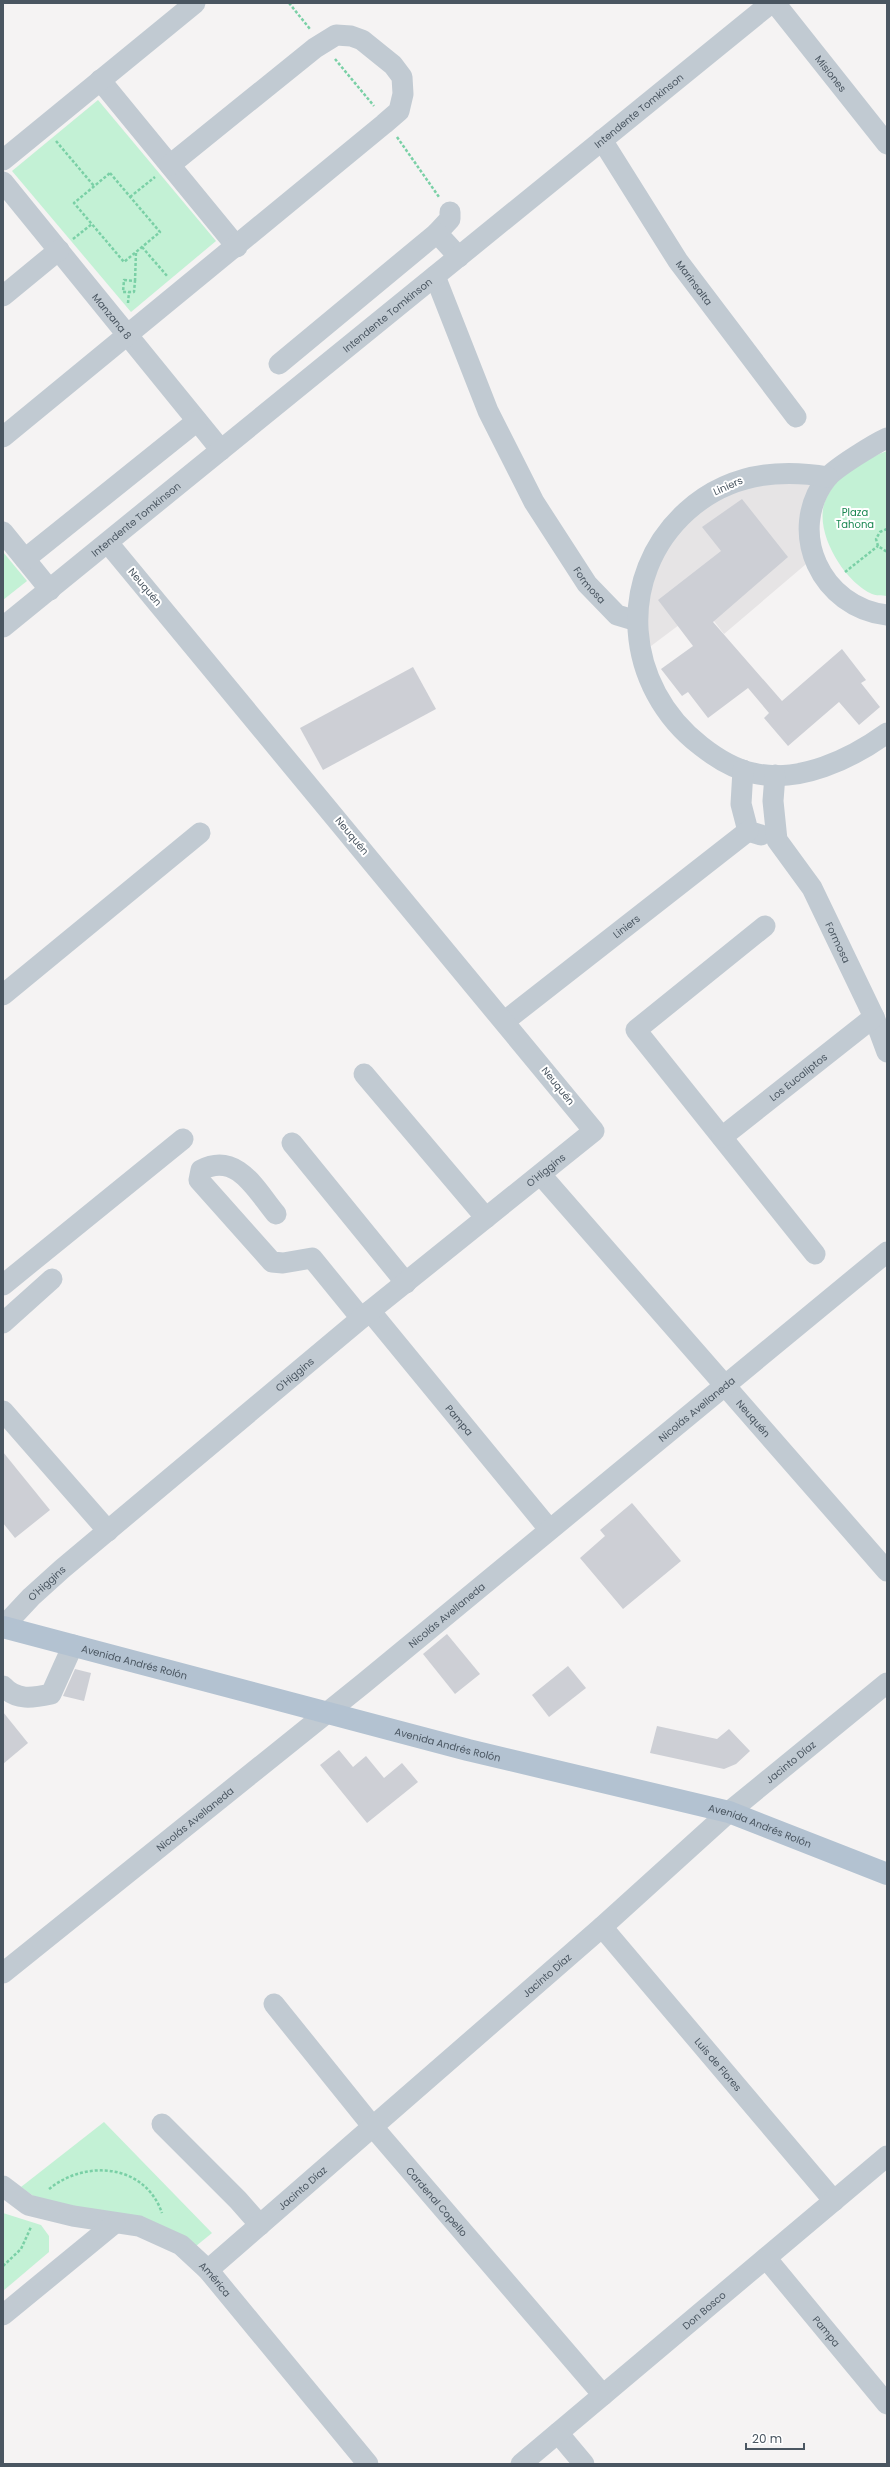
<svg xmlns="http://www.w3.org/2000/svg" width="890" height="2467" viewBox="0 0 890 2467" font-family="Poppins,sans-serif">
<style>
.education{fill:#e6e4e5}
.green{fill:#c3f1d5}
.building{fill:#cdcfd5}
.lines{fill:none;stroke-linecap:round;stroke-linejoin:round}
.path{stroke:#7ad0a6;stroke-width:2.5;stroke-dasharray:3 2;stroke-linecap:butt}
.minor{stroke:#c1cad2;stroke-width:21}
.major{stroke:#b3c2d1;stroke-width:22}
.labels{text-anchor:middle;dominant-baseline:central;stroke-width:4;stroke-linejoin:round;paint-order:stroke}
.street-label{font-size:10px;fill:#4a5661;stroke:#fff}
.park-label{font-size:10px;fill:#17864f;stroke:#fff}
</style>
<rect width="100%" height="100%" fill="#f5f3f3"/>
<polygon class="education" points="827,476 812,559 724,634 703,607 639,655 658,549 728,483"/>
<g class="green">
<polygon points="98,100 216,241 131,312 12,171"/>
<path d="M 887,451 L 887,596 C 882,595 876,596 872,594 C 843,581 812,529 826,499 C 837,474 863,460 887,451 Z"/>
<polygon points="3,552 27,581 3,600"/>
<polygon points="104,2122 212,2233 196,2246 43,2203 21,2187"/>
<polygon points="3,2213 41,2225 49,2236 49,2252 3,2291"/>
</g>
<g class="building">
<polygon points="742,499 788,557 713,622 782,701 842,649 866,680 861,683 880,707 859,725 839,702 788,746 764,718 769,713 748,688 708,718 688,692 682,696 661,669 693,646 658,600 721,551 702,527"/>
<polygon points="413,667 436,709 323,770 300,728"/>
<polygon points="3,1452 50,1510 15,1538 3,1523"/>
<polygon points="632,1503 681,1561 623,1609 580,1558 605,1536 600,1530"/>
<polygon points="447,1634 480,1674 455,1694 423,1654"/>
<polygon points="568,1666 586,1688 549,1717 532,1695"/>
<polygon points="75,1669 91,1673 84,1701 63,1696"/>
<polygon points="3,1712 28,1743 3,1764"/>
<polygon points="657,1726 717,1739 729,1729 750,1751 736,1764 724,1769 650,1753"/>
<polygon points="339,1750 353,1767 366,1756 384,1778 402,1763 418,1782 367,1823 320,1765"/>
</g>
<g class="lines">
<g class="path">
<polyline points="289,3 310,29"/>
<polyline points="335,59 374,106"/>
<polyline points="397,137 439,197"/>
<polyline points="56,141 94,186"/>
<polygon points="110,173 160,232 124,262 74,203"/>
<polyline points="130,197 155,177"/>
<polyline points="73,239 92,224"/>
<polyline points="142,247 168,277"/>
<polygon points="124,280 135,281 134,292 123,292"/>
<polyline points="135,281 136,252"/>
<polyline points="128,303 129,292"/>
<polyline points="887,529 880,532 876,539 878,546 887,552"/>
<polyline points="845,572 878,546"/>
<path d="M 49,2189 C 86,2159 145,2164 162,2213"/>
<polyline points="3,2266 21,2249 31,2227"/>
</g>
<g class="minor">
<path id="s1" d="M 775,3 L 887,144"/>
<polyline points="100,80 237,247"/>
<path id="s2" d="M 602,140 L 678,261 L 796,417"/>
<polyline points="3,160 195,3"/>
<path id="s3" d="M 3,182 L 221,450"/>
<polyline points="450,212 450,219 437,233 459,257"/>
<path id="s4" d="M 435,276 L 488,411 L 534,502 L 587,584 L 617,615 L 637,621"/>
<polyline points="3,296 59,250"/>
<polyline points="279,364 437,233"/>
<polyline points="3,437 384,124 399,111 403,94 402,77 393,65 362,40 351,36 336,35 315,48 170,165"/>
<path d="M 887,438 C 874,444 835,468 827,478 C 785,532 822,608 887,615"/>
<path d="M 828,477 C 777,468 727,475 687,511 C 615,576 624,687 701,746 C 715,757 734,769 753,773 C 799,784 851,759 887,733"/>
<polyline points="3,532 50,590"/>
<polyline points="25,559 197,421"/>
<path id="s5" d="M 3,627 L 771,3"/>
<polyline points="743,770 741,804 748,831 761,835"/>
<path id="s6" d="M 775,775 L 773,801 L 777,840 L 812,888 L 874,1017 L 887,1052"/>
<polyline points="765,926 636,1030 815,1254"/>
<polyline points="3,995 200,833"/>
<path id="s7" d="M 505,1021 L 748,831"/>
<polyline points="364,1074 486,1218"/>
<path id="s8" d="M 722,1137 L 874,1017"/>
<polyline points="292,1143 406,1283"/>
<path id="s9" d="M 541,1175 L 887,1571"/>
<path d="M 276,1214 C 256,1190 237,1151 201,1170 L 199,1180 L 272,1262 L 283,1263 L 312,1258 L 361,1318"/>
<polyline points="3,1285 183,1139"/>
<path id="s10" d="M 370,1311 L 549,1529"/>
<polyline points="3,1323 52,1279"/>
<polyline points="3,1411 108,1531"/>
<path id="s11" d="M 3,1627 L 31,1597 L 62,1569 L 370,1311 L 594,1131 L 108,543"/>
<path d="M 3,1686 C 16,1701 33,1698 51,1694 L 73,1645"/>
<path id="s12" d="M 602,1927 L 834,2201"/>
<path id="s13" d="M 3,1973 L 364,1683 L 887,1252"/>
<path id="s14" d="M 274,2004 L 373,2127 L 603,2395"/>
<polyline points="162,2124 238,2200 260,2225"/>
<path id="s15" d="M 3,2186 L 28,2205 L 73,2216 L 139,2226 L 181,2245 L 208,2270 L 368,2464"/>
<path id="s16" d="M 766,2258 L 887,2404"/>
<path id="s17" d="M 208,2270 L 602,1927 L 729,1812 L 887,1683"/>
<polyline points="3,2315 115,2223"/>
<polyline points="558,2433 584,2464"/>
<path id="s18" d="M 521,2464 L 887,2156"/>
</g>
<path class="major" id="s19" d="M 3,1627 L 468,1750 L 729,1812 L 887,1874"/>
</g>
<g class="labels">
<g class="street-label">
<text stroke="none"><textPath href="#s1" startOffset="90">Misiones</textPath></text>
<text stroke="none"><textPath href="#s5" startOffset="819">Intendente Tomkinson</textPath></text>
<text stroke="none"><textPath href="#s2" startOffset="170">Marinsalta</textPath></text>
<text stroke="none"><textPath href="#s5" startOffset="495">Intendente Tomkinson</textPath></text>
<text stroke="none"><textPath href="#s3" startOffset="173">Manzana 8</textPath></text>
<text transform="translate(728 486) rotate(-24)">Liniers</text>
<text stroke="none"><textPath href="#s5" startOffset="171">Intendente Tomkinson</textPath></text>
<text stroke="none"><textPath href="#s4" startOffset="347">Formosa</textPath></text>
<text transform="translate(145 587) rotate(50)">Neuquén</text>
<text transform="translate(352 836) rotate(50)">Neuquén</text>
<text stroke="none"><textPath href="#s7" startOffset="154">Liniers</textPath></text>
<text stroke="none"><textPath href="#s6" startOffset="185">Formosa</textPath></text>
<text stroke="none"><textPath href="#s8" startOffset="97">Los Eucaliptos</textPath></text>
<text transform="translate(558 1086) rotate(51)">Neuquén</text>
<text stroke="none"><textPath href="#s11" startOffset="710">O'Higgins</textPath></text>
<text stroke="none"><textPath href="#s11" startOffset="386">O'Higgins</textPath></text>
<text stroke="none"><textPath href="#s13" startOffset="894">Nicolás Avellaneda</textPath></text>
<text stroke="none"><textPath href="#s9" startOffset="323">Neuquén</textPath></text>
<text stroke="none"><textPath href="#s10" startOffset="141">Pampa</textPath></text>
<text stroke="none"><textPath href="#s11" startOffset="62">O'Higgins</textPath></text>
<text stroke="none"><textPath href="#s13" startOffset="570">Nicolás Avellaneda</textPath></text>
<text stroke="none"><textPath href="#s19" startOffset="136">Avenida Andrés Rolón</textPath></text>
<text stroke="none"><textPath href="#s19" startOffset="460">Avenida Andrés Rolón</textPath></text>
<text stroke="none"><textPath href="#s17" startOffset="773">Jacinto Díaz</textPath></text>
<text stroke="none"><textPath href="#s13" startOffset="246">Nicolás Avellaneda</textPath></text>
<text stroke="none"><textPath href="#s19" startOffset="783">Avenida Andrés Rolón</textPath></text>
<text stroke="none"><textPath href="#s17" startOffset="449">Jacinto Díaz</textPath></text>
<text stroke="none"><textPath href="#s12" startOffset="180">Luis de Flores</textPath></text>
<text stroke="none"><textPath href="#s17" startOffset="125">Jacinto Díaz</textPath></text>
<text stroke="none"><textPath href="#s14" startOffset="256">Cardenal Copello</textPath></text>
<text stroke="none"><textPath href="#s15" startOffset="239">América</textPath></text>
<text stroke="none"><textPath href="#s18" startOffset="239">Don Bosco</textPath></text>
<text stroke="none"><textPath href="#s16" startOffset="95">Pampa</textPath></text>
</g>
<g class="park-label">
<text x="855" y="512">Plaza<tspan x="855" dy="12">Tahona</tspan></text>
</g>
</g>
<rect width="890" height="2467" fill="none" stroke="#4a5661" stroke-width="8"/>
<path d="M746 2443v6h58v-6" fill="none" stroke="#4a5661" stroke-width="2"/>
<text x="752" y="2443" font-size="12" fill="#4a5661" stroke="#ffffff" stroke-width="3" paint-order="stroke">20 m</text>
</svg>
